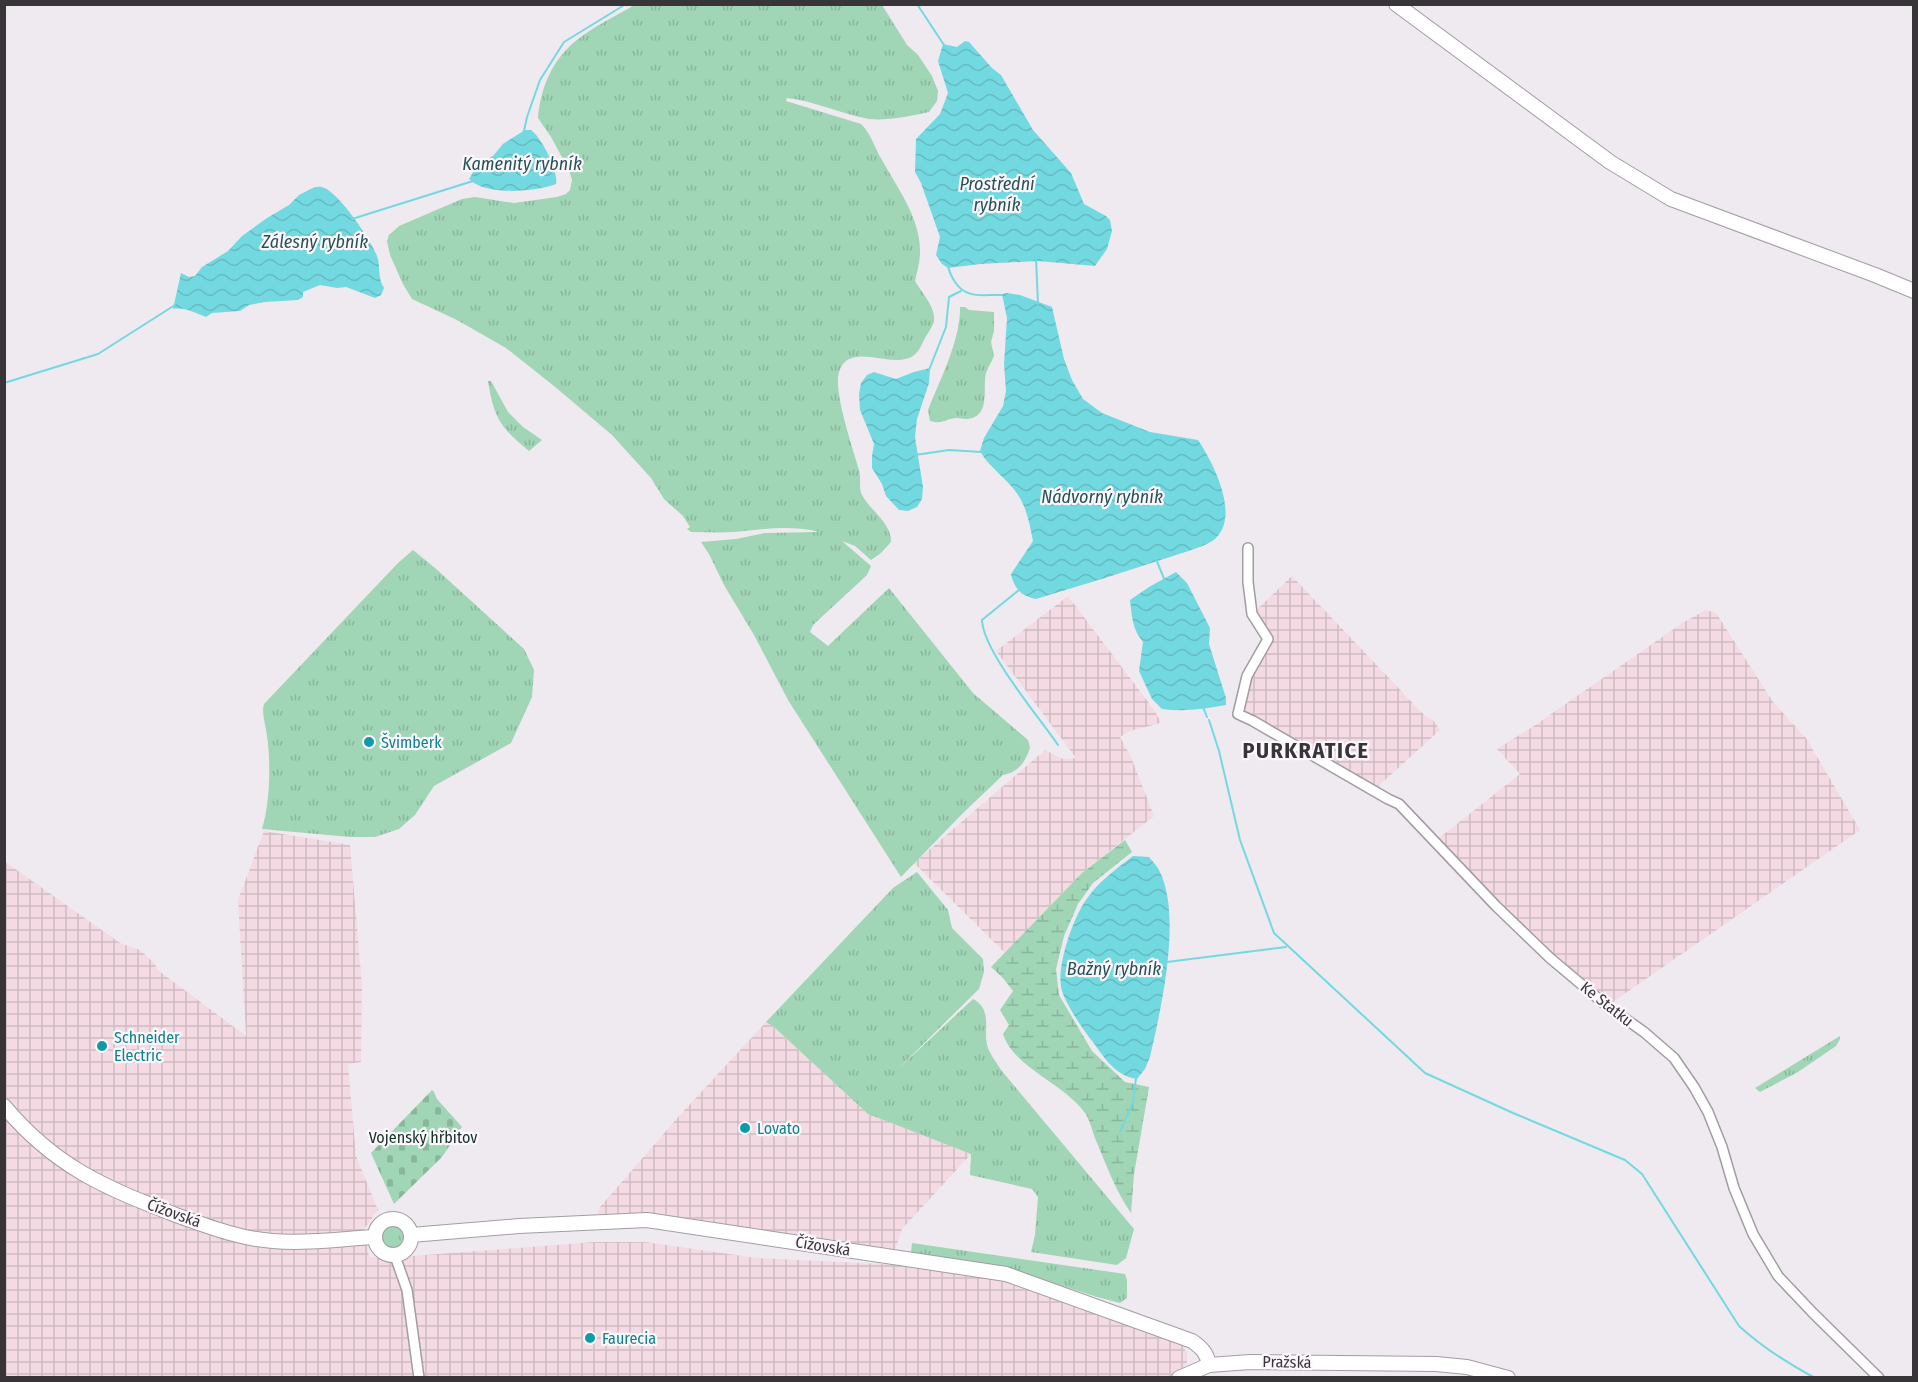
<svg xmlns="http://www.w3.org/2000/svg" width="1918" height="1382" viewBox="0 0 1918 1382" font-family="'Fira Sans Condensed',sans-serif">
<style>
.industrial{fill:url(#industrial-grid)}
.grass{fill:url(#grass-tufts)}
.wetland{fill:url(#wetland-marsh)}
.cemetery{fill:url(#cemetery-stones)}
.water{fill:url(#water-waves)}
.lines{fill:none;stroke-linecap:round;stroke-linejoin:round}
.stream{stroke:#73d9e0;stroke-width:2}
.street-casing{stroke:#a29da3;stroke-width:12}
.secondary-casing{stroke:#a29da3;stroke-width:16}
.street{stroke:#fff;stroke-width:9}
.secondary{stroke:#fff;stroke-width:14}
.culture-dot{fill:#0f9aa8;stroke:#fcf7fd;stroke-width:2}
.labels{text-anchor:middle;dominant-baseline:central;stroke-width:4.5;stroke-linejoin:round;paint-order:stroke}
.culture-label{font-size:16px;fill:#0d838f;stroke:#fcf7fd;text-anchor:start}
.street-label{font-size:16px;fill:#373537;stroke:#fcf7fd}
.park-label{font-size:16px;fill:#113220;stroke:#fcf7fd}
.water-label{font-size:18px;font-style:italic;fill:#245255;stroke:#fcf7fd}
.district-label{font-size:22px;font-weight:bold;letter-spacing:1.5px;fill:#373537;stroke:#fcf7fd}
</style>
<defs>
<pattern id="industrial-grid" width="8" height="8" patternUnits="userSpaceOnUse" patternTransform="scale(1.5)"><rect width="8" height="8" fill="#f3dae3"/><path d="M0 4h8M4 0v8" fill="none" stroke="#d1bcc3"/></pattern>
<pattern id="grass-tufts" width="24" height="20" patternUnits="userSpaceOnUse" patternTransform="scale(1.5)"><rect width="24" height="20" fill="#a0d5b5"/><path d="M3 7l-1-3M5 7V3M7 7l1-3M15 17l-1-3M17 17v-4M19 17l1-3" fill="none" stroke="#8ab79c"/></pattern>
<pattern id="wetland-marsh" width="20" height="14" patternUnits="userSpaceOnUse" patternTransform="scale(1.5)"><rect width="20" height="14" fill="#a0d5b5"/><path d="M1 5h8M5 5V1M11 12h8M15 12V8" fill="none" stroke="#8ab79c"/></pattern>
<pattern id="cemetery-stones" width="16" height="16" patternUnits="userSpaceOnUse" patternTransform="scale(1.5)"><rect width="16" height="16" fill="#a0d5b5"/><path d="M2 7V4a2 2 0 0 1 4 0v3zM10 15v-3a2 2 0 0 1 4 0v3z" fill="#8ab79c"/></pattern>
<pattern id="water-waves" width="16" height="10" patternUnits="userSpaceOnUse" patternTransform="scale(1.5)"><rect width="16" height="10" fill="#73d9e0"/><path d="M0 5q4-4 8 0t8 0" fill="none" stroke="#64bbc1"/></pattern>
</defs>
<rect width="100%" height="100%" fill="#efeaf0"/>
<g class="industrial">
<polygon points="1292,576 1425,716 1433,720 1440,730 1373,791 1238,714 1238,703 1264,644 1252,614"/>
<polygon points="1068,596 1155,711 1161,723 1130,731 1120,737 1131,757 1154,816 1082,873 1005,953 914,863 1045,750 1063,759 1076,758 996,651"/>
<polygon points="1706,610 1716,613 1773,702 1806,738 1860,830 1607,1006 1550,958 1434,842 1520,774 1497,749 1531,728 1684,622"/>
<polygon points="264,831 350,845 362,986 361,1062 348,1064 356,1156 378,1210 364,1229 369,1257 387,1258 594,1242 645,1242 757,1258 902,1265 1005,1280 1124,1324 1180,1342 1187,1353 1187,1362 1181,1370 1170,1378 5,1377 4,861 120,943 140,950 153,962 159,971 246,1036 238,900"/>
<polygon points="766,1022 774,1027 868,1114 971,1154 902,1229 895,1250 650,1213 598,1214 600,1207 679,1116"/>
</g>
<g class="grass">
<path d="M 635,5 L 882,5 L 907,45 L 918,55 L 932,76 L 938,91 L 937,101 L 929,112 C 912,116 886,121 869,119 C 841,114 815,101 787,98 L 786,101 L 861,124 C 871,133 875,149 882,160 C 898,189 921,219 920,253 C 920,262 917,272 915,281 C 921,292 936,307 934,321 C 933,326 928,333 925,338 C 922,344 919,352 913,356 C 891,370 849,340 839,372 C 833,391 853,449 859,470 C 861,477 859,486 861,493 C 869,510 892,523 891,542 L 881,553 L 871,560 L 855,546 L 842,541 L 871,566 L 867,575 L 813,625 L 810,632 L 828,646 L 889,588 L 973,693 L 1028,740 L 1030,748 C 1025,763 1018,772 1003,775 L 963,813 L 901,877 L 788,700 L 754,635 L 724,585 L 709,554 L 701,542 L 736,539 L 765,533 L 819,532 C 790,525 763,529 734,532 C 719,533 705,532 691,532 L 687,529 L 690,527 L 683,516 L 664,499 L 651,478 L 612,435 L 554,386 L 506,348 L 457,320 L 412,299 L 403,284 L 390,255 L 387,241 L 389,235 L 399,226 L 462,199 L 475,197 L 514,203 L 557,197 L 566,194 L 570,190 L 572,180 L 569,170 L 551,137 L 538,118 C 540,92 550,65 569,47 C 585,31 615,16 635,5 Z"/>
<path d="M 960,307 L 965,307 L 969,310 L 994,312 L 994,331 L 991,342 L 994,356 C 992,361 988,367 986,373 C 982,387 992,418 966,419 C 963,419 960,418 957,418 C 947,418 943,425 930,421 L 928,410 C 940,380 961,339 960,307 Z"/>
<path d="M 488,381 L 491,381 L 508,412 L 523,427 L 542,440 L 529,451 C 500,427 494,418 488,381 Z"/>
<path d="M 413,550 L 435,568 L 524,649 L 534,670 L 532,697 L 511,743 L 434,786 L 415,815 L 399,829 L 375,837 L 350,837 L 262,829 C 270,804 271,762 267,736 C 266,725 261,714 264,704 L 398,563 Z"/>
<path d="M 917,872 L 948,910 L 952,928 L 983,959 L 984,972 L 979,989 L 897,1070 L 973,999 C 994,1010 982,1032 988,1048 C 991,1056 997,1063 1001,1070 L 1134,1229 L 1126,1258 L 1117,1265 L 1031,1252 L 1035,1235 L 1038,1197 L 1032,1189 L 970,1175 L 971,1154 L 868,1114 L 774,1027 L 766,1022 L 893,888 Z"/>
<polygon points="1840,1036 1840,1039 1836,1046 1798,1072 1760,1092 1755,1088"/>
<circle cx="392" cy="1237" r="11"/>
<polygon points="912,1243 1125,1274 1127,1280 1127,1298 1120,1303 1097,1297 1004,1267 911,1253"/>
</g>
<path class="wetland" d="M 1125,840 L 1132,852 L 1093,883 L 1078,904 L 1064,936 L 1056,969 L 1059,995 L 1092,1051 L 1125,1082 L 1149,1087 L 1134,1174 L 1131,1213 C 1115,1190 1106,1164 1095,1138 C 1092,1130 1090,1120 1085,1113 C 1064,1083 1014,1068 1003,1034 L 1009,1025 L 1000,1010 L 1013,991 L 1003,978 L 991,967 L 1082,873 Z"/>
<polygon class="cemetery" points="432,1090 434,1092 437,1099 462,1127 442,1157 394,1204 371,1153"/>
<g class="water">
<polygon points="965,41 969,42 992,68 1001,75 1033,130 1071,173 1084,204 1106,216 1110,220 1112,231 1107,249 1095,266 1038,261 980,264 948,268 942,264 936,255 940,237 921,183 915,172 916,139 940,114 948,93 938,61 943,44 957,47"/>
<path d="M 525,130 L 531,130 C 541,137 559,171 556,184 C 535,192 485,196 469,179 L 478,164 L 493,156 L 503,144 Z"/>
<path d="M 315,187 C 319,187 321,186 324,188 C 339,193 371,240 377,256 C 381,267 377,277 384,288 L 381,295 L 375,298 L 346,287 L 337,288 L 320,285 L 303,292 L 303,297 L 298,300 L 265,302 L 249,305 L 240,311 L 212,313 L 206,317 C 195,313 185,307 173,309 L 181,273 L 189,277 L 195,276 L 202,267 L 228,251 L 242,236 L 267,218 L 289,205 L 299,195 Z"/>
<path d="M 1007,293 L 1020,295 L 1052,307 L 1064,359 L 1072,380 L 1083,399 L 1102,413 L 1150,432 L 1198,440 C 1213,462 1240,515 1216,538 C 1208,546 1184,552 1173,556 C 1128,571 1082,585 1036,599 C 1022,596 1014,589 1011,574 L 1033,541 C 1030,526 1027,508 1018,495 C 1008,479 990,469 980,451 L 984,438 L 1003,406 L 1006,391 L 1004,364 L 1007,318 L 1002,294 Z"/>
<polygon points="930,368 929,383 917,419 915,437 923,487 922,499 917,507 908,511 899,510 886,496 882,484 872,468 872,456 874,444 860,410 859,394 861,383 867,375 874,372 896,379 914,372"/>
<path d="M 1176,572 L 1187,583 L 1210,628 L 1209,644 L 1226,698 L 1226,705 C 1204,709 1184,712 1162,709 L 1152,699 L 1139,671 L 1143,642 C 1132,629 1132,616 1130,600 L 1149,587 Z"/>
<path d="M 1133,856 L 1149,857 C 1153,862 1158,867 1160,872 C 1182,918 1161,1009 1150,1057 L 1145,1069 L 1137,1079 C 1116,1076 1105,1059 1093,1042 C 1083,1030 1067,1006 1062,991 C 1055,969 1073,918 1086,900 C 1098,882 1116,869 1133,856 Z"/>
</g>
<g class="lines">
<g class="stream">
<polyline points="917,4 944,45"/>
<polyline points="524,131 527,117 540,80 564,42 626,4"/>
<polyline points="352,219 473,181"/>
<polyline points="1036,258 1038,304"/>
<path d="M 948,265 C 949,272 951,276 955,282 C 967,300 983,294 1002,295"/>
<polyline points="929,370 946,327 949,297 961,291"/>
<polyline points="4,383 98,354 175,305"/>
<polyline points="915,455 949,450 981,452"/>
<polyline points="1156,559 1165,581"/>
<path d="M 1019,590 L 982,620 C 983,651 1039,717 1058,745"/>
<polyline points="1203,707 1207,717"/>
<path d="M 1209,720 L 1219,751 L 1240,840 L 1274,933 L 1425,1073 L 1513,1113 L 1625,1160 L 1642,1174 L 1739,1326 C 1762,1347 1787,1363 1815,1378"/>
<polyline points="1167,962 1286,947"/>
<polyline points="1120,1132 1133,1102 1136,1078"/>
</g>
<defs>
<g id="street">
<polyline points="1248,548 1248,582 1252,614 1268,639 1247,676 1238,714 1253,721 1388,799 1399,804 1496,906 1550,958 1607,1006 1644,1032 1674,1058 1694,1087 1708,1112 1722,1147 1734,1188 1753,1234 1778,1276 1813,1313 1879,1378"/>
<polyline points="395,1256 407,1290 419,1378"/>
</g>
<g id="secondary">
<polyline points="1396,4 1610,162 1671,199 1875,275 1914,291"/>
<path d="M 4,1106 C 55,1167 104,1187 176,1215 C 207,1226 240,1239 273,1241 C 306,1244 341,1239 374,1237"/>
<circle cx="393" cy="1237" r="18"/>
<path d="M 411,1235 L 519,1226 L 647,1220 L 1006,1274 L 1192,1341 C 1202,1348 1207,1353 1209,1365"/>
<polyline points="1179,1378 1209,1365 1250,1362 1436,1364 1467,1367 1508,1378"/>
</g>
</defs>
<use href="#street" class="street-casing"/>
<use href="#secondary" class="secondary-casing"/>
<use href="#street" class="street"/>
<use href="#secondary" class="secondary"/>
</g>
<g class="culture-dot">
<circle cx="369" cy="742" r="6"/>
<circle cx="102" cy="1046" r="6"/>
<circle cx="745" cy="1128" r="6"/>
<circle cx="590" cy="1338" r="6"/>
</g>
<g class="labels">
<g class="culture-label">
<text x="381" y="742">Švimberk</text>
<text x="114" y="1037">Schneider<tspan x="114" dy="18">Electric</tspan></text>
<text x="757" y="1128">Lovato</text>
<text x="602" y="1338">Faurecia</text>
</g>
<g class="street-label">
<text transform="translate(1607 1004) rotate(38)">Ke Statku</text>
<text transform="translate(174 1213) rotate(20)">Čížovská</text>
<text transform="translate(823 1246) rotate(9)">Čížovská</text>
<text transform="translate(1287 1362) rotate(1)">Pražská</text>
</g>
<g class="park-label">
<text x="423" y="1137">Vojenský hřbitov</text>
</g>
<g class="water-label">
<text x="522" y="164">Kamenitý rybník</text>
<text x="997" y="184">Prostřední<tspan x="997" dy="21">rybník</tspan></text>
<text x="315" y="242">Zálesný rybník</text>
<text x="1102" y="497">Nádvorný rybník</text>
<text x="1114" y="969">Bažný rybník</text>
</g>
<g class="district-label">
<text x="1306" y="750">PURKRATICE</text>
</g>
</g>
<rect width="1918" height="1382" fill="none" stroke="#373537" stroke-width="12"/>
</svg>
